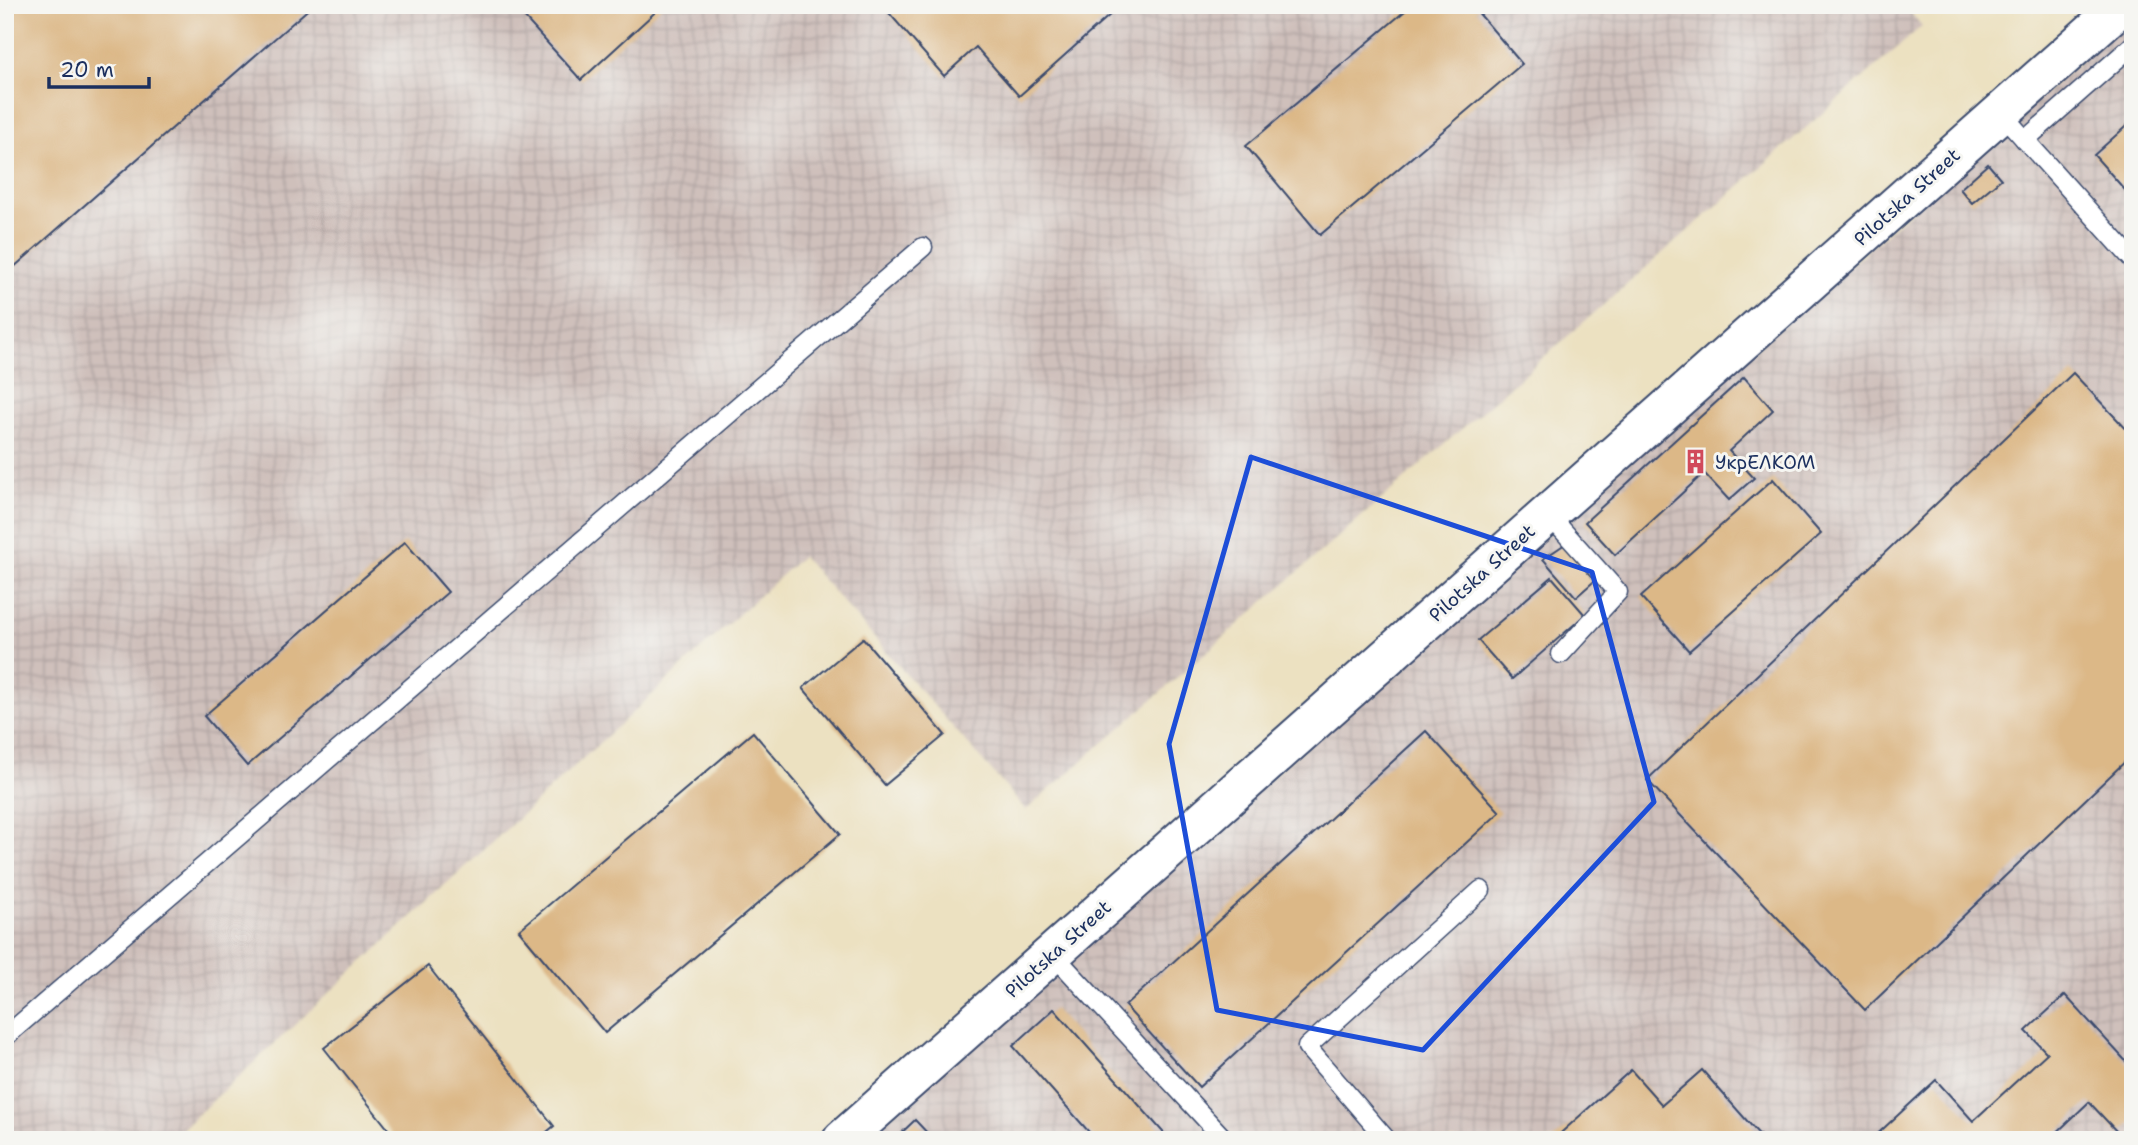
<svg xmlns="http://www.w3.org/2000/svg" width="2138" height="1145" viewBox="0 0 2138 1145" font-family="'Shantell Sans',sans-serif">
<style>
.industrial{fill:url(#industrial-grid)}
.building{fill:#dcb887}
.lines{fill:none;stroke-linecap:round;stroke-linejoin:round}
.service-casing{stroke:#3a4a6d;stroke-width:21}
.tertiary-casing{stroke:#3a4a6d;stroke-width:42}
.service{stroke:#fff;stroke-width:18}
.tertiary{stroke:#fff;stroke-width:38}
.marked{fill:none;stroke:#1d4ed8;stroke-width:5;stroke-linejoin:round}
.labels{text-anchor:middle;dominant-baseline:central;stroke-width:6;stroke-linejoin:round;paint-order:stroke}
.street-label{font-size:19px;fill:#1b2f5e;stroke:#f6f6f2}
.poi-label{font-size:19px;fill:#1b2f5e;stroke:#f6f6f2;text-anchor:start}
</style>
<defs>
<pattern id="industrial-grid" width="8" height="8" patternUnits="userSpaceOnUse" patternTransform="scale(1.75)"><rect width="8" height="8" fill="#cfc0bb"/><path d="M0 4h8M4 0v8" fill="none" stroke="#b1a5a3"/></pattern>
</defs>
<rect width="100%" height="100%" fill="#f6f6f2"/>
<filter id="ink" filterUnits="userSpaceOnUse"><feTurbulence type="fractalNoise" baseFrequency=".0143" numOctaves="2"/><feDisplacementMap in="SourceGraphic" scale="14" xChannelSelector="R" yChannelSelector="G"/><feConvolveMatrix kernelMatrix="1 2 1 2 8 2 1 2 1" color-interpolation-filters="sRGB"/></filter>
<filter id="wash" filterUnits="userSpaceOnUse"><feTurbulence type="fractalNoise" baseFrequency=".00686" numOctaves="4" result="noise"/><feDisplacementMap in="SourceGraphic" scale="28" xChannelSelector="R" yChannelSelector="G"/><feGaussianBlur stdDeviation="1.57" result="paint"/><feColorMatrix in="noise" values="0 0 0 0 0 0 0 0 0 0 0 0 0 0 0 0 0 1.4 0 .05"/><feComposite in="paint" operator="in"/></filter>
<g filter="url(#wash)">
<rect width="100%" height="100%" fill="#ece1c1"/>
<g class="industrial">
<polygon points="5,5 1904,5 1922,26 1026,810 802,556 170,1140 5,1140"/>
<polygon points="2133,15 2133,1140 863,1140"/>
</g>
<g id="blocks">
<g class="building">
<polygon points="5,5 313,5 5,275"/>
<polygon points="513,5 663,5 581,80"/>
<polygon points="882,5 1121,5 1019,96 976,47 944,76"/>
<polygon points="1412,5 1482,5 1476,10 1522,64 1320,235 1246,146"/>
<polygon points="2133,120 2133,199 2094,155"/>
<polygon points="1988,164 2001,179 1972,203 1960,189"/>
<polygon points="2073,373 2133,436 2133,754 1865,1010 1647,780"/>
<polygon points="1744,377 1773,410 1729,451 1754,478 1729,500 1704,473 1615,555 1585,522"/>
<polygon points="1773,479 1821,534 1689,651 1641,597"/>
<polygon points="405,542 448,592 247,766 204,716"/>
<polygon points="1568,542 1599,577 1576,597 1543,559"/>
<polygon points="1552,577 1585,615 1512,679 1478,640"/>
<polygon points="863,638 945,735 885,785 803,688"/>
<polygon points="1426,731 1500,812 1199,1087 1125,1006"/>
<polygon points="753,732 840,834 605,1033 519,930"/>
<polygon points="428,966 554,1126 537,1140 397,1140 324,1048"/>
<polygon points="2065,995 2133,1069 2133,1121 2119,1134 2089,1102 2049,1140 1871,1140 1936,1080 1973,1121 2047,1053 2026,1031"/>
<polygon points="1054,1009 1170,1140 1096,1140 1013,1046"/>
<polygon points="1631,1070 1662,1105 1702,1070 1764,1140 1553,1140"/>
<polygon points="915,1120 934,1140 894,1140"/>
</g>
</g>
</g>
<g filter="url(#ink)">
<use href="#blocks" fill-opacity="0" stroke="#3a4a6d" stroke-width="2"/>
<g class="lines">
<defs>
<g id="service">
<polyline points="2001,113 2133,260"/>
<polyline points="2025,140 2133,45"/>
<polyline points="1548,514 1618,592 1561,654"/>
<polyline points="1053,954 1225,1140"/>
<polyline points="5,1037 923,247"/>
<polyline points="1387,1140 1307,1047 1481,890"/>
</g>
<polyline id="tertiary" points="842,1140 2122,5"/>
</defs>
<use href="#service" class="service-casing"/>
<use href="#tertiary" class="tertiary-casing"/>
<use href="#service" class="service"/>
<use href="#tertiary" class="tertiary"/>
</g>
</g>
<path class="marked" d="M 1251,457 L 1592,572 L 1654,802 L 1423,1050 L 1217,1010 L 1169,744 Z"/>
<defs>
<symbol id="building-bare" viewBox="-9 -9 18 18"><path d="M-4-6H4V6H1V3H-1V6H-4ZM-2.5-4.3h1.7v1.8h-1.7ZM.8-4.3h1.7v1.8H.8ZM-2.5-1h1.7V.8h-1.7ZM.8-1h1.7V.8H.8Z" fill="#d1495b" stroke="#f6f6f2" stroke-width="2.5" paint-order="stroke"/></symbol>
</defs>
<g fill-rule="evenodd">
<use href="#building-bare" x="1678" y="444" width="35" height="35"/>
</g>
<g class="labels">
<g class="street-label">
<text transform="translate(1907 197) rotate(-42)">Pilotska Street</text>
<text transform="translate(1482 573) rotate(-42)">Pilotska Street</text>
<text transform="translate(1058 949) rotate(-42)">Pilotska Street</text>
</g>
<g class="poi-label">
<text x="1715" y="462">УкрЕЛКОМ</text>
</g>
</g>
<rect width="2138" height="1145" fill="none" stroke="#f6f6f2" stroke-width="28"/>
<path d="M49 77v10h100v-10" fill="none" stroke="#1b2f5e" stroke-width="3.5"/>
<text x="60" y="77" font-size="21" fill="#1b2f5e" stroke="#f6f6f2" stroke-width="5" paint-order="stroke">20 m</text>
</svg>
